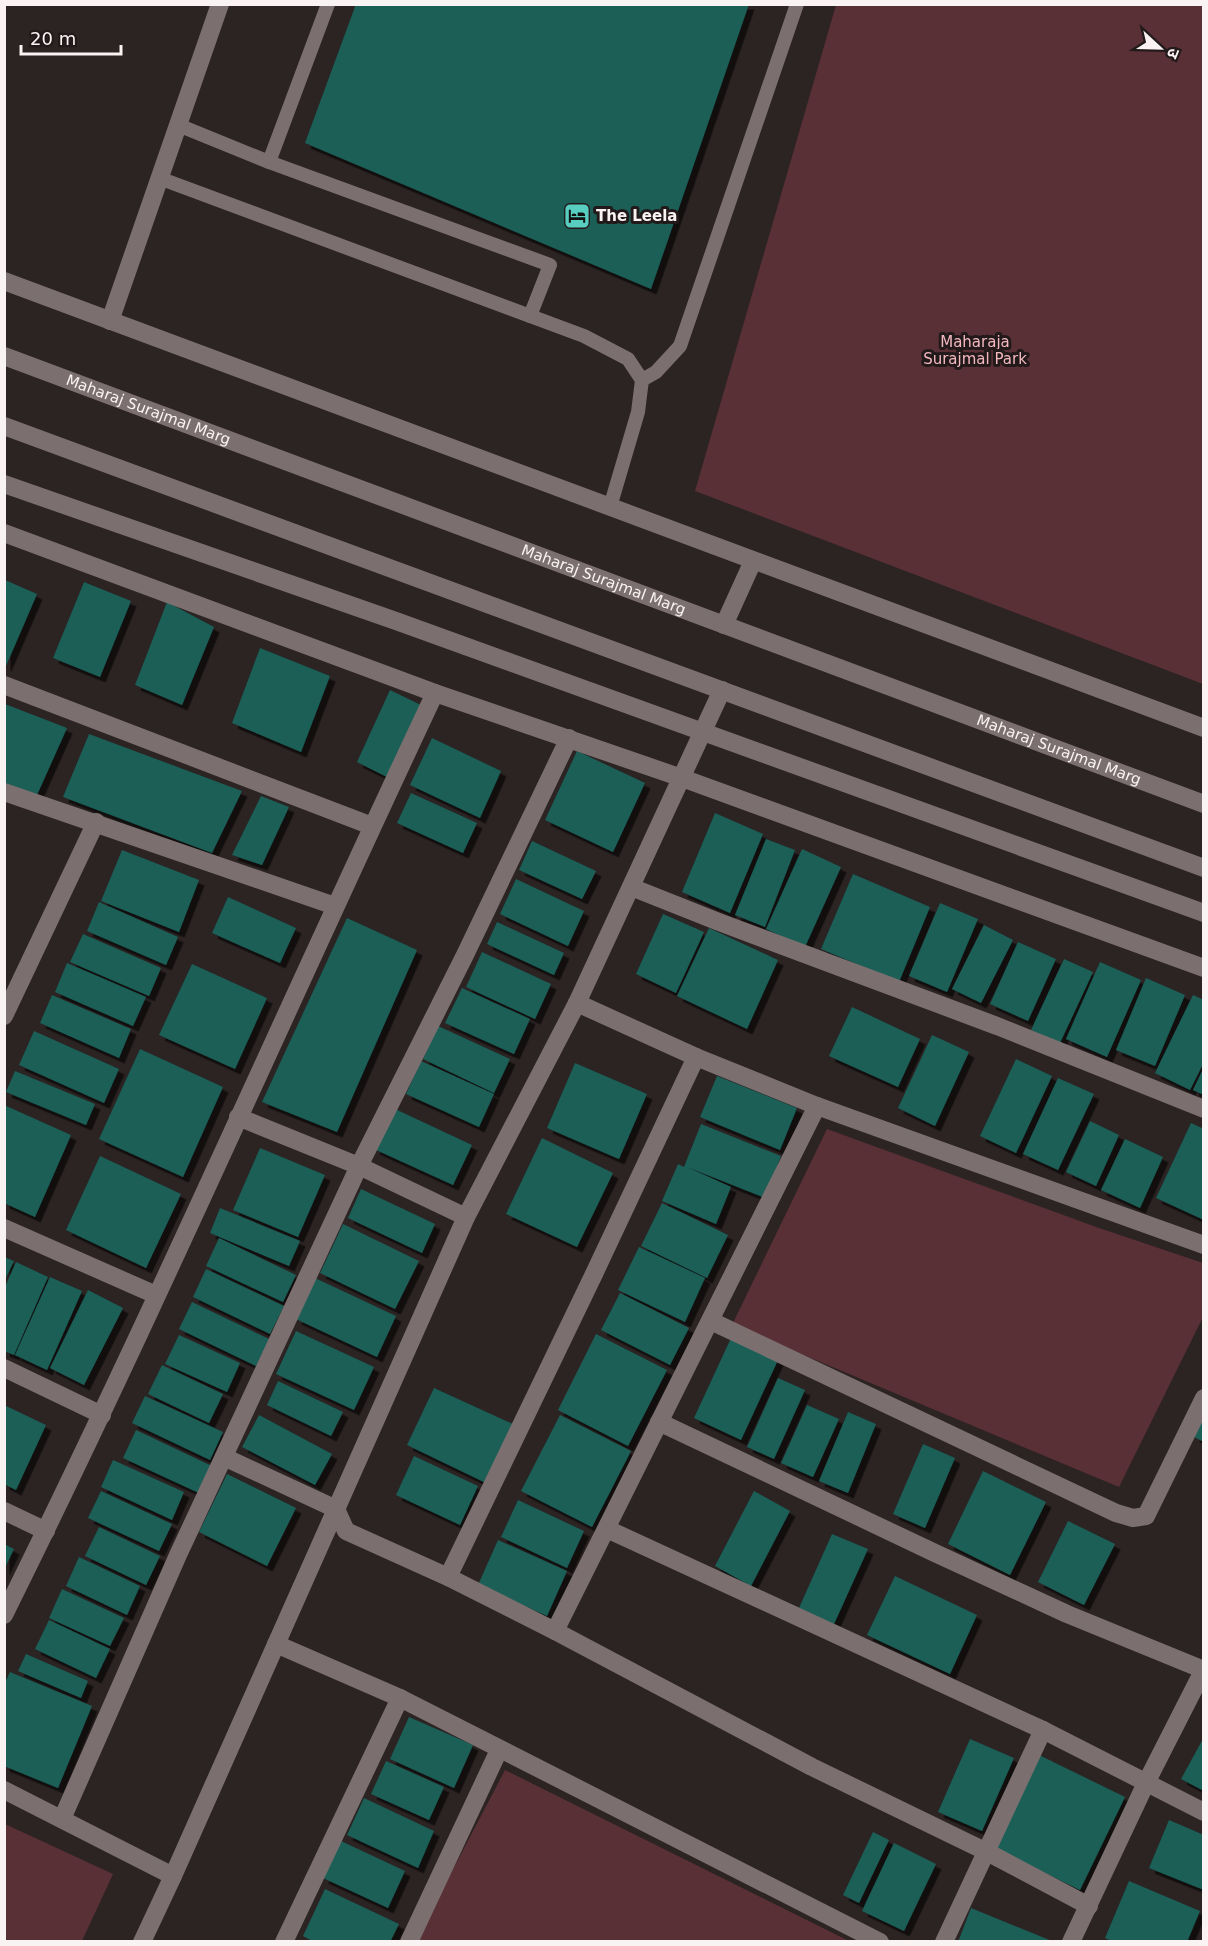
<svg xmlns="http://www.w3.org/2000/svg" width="1208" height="1946" viewBox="0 0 1208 1946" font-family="'DejaVu Sans','Noto Sans Devanagari',sans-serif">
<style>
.green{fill:#593035}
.building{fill:#1a5f57;filter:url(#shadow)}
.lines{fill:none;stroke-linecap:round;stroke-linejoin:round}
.service{stroke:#7b6f70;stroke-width:14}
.minor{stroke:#7b6f70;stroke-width:18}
.tertiary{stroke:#7b6f70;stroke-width:18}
.secondary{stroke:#7b6f70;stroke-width:18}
.labels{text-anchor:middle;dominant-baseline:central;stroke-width:6;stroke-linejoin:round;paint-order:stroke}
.poi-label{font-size:15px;font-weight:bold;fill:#faf3f3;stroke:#22191a;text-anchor:start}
.park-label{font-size:15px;fill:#f4b9bf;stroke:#22191a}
.street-label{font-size:15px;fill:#faf3f3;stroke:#22191a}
</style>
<defs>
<filter id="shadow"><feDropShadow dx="5.5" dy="5.5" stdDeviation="0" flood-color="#0009"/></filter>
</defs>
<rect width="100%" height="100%" fill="#2c2323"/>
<g class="green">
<polygon points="836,5 1203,5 1203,684 695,491"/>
<polygon points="827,1129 1099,1228 1203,1263 1203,1317 1119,1487 732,1325"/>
<polygon points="505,1770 849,1941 415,1942"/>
<polygon points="5,1824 113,1874 82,1941 5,1941"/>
</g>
<g class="building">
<polygon points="356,4 749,4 651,289 305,143"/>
<polygon points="5,580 37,594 6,666 5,665"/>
<polygon points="84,582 131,601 100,677 53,658"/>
<polygon points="167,602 214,627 182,705 135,685"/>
<polygon points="260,648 330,676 301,752 232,723"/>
<polygon points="390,690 421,705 387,777 357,762"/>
<polygon points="5,704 67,728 37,795 5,783"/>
<polygon points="89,734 242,791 212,853 63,797"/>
<polygon points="432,738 501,771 480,818 410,785"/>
<polygon points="577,751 645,783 613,852 545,820"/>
<polygon points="411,793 477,823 463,853 397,823"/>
<polygon points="261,796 289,807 262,865 232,855"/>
<polygon points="715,813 763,834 730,913 682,892"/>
<polygon points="766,839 795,850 765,927 735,915"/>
<polygon points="532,841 596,871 582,899 519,870"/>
<polygon points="802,849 841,867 805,947 766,929"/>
<polygon points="122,850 199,880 179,932 101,901"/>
<polygon points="853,874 930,907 899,982 821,949"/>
<polygon points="516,879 584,911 568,946 500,914"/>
<polygon points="228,897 296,928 280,963 212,933"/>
<polygon points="99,902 178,937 166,965 87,931"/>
<polygon points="940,903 978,919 947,992 909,976"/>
<polygon points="663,914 704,932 676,993 636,974"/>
<polygon points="347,918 417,950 337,1132 262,1102"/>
<polygon points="497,922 564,953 554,975 487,944"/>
<polygon points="984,925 1013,940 981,1003 952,989"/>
<polygon points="709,928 778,960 747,1029 677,996"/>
<polygon points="83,934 161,968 149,996 70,962"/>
<polygon points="1018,942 1056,959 1028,1021 990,1004"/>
<polygon points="482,952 551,984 535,1019 466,987"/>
<polygon points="1064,959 1093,972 1060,1043 1031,1030"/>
<polygon points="1100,962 1141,980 1107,1057 1066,1039"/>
<polygon points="67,963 146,997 133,1026 55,992"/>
<polygon points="192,964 267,998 235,1069 159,1035"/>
<polygon points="1146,978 1185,995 1155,1066 1116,1050"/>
<polygon points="462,988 530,1019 514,1054 445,1023"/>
<polygon points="52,995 131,1029 119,1058 40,1023"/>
<polygon points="1193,995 1204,1000 1204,1062 1190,1090 1155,1073"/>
<polygon points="852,1007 920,1039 898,1087 829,1056"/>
<polygon points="438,1026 510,1059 494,1093 423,1059"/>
<polygon points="34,1031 119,1069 104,1103 19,1065"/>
<polygon points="932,1035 969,1052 935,1126 898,1108"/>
<polygon points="140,1049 223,1087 183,1177 99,1139"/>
<polygon points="1016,1059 1052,1076 1016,1153 980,1136"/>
<polygon points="421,1061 494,1094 479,1127 406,1094"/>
<polygon points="575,1063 647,1094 619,1159 547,1128"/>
<polygon points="1204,1067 1204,1095 1193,1090"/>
<polygon points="15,1071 95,1104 86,1125 6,1092"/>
<polygon points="717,1076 797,1108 780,1150 700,1117"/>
<polygon points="1058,1078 1094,1094 1058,1170 1023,1154"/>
<polygon points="4,1105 71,1135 35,1217 4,1203"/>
<polygon points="393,1108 472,1145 453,1185 374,1149"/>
<polygon points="1090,1121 1119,1135 1096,1186 1066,1172"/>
<polygon points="1191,1123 1204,1129 1204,1220 1156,1198"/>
<polygon points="701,1124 781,1156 765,1198 687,1167 731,1187 716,1224 662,1201 678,1164 684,1167"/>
<polygon points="542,1138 613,1173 577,1247 506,1214"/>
<polygon points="1125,1139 1163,1157 1140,1208 1101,1190"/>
<polygon points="260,1148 325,1175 298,1237 233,1210"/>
<polygon points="100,1156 181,1194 146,1268 66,1230"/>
<polygon points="361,1189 435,1224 422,1253 348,1218"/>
<polygon points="662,1203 728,1235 707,1278 641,1246"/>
<polygon points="220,1208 300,1241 289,1266 210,1233"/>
<polygon points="343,1224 419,1261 395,1309 320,1273"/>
<polygon points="219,1238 296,1275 283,1302 206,1266"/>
<polygon points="639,1247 705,1278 685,1322 618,1290"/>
<polygon points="4,1257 14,1261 4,1282"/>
<polygon points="16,1262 48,1277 14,1355 4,1351 4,1289"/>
<polygon points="206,1269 284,1306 270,1334 193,1297"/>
<polygon points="50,1277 82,1291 47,1370 15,1355"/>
<polygon points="315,1278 396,1316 377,1357 296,1319"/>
<polygon points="88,1290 123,1308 84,1385 50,1368"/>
<polygon points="620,1293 689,1328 670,1365 601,1330"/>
<polygon points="192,1302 269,1339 256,1366 179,1329"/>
<polygon points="296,1331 374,1367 354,1410 276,1374"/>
<polygon points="596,1334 667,1370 628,1446 558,1410"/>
<polygon points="179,1335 240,1363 227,1392 165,1364"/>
<polygon points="731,1338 778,1360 741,1440 694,1418"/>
<polygon points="162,1365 223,1394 209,1423 148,1394"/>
<polygon points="778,1378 805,1390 774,1459 747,1447"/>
<polygon points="278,1381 343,1412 331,1436 267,1405"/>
<polygon points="434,1388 515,1425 488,1484 407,1445"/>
<polygon points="145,1396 223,1432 210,1460 132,1423"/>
<polygon points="4,1405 46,1425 16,1490 4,1484"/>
<polygon points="807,1405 839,1419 813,1477 781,1463"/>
<polygon points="848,1412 876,1424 848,1493 819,1481"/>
<polygon points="259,1415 332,1454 315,1485 242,1447"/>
<polygon points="560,1415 631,1451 592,1527 521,1491"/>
<polygon points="1204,1416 1204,1442 1194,1437"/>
<polygon points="136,1430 214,1467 201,1494 123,1458"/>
<polygon points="923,1444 955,1458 925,1528 893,1514"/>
<polygon points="414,1456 478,1486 460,1525 396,1495"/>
<polygon points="113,1460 184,1492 172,1520 101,1487"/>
<polygon points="983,1471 1046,1502 1010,1575 948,1544"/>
<polygon points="227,1474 296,1508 267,1566 199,1532"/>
<polygon points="101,1491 172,1524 159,1551 88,1518"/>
<polygon points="754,1491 790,1511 751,1586 715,1566"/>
<polygon points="518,1500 584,1531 567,1568 501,1537"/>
<polygon points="1068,1521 1115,1544 1084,1605 1038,1582"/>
<polygon points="99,1527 160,1556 146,1585 85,1556"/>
<polygon points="832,1534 868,1549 834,1624 799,1608"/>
<polygon points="498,1540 567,1571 547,1616 478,1585"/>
<polygon points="4,1544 14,1549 4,1570"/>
<polygon points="79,1557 140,1586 127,1615 66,1586"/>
<polygon points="895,1576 977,1615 950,1674 867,1635"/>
<polygon points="62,1589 124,1618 110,1646 49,1618"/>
<polygon points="49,1620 110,1649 96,1678 35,1649"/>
<polygon points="26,1654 88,1681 81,1698 18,1671"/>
<polygon points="10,1672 92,1706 58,1788 4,1766 4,1685"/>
<polygon points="409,1717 473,1745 454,1788 390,1759"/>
<polygon points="1204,1737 1204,1791 1181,1779"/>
<polygon points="970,1739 1014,1758 982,1831 938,1812"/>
<polygon points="1039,1755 1125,1797 1080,1890 994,1848"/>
<polygon points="386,1761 444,1787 429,1820 371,1794"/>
<polygon points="364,1798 434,1831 418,1868 347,1835"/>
<polygon points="1169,1820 1204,1835 1204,1890 1149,1868"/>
<polygon points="873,1832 889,1840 859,1903 843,1895"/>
<polygon points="341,1841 405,1871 388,1908 323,1878"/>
<polygon points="894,1843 936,1864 904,1931 862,1911"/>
<polygon points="1129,1881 1200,1911 1187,1942 1113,1942 1105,1938"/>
<polygon points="325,1889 399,1924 390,1942 314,1942 303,1936"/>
<polygon points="971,1908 1052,1941 1052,1942 958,1942"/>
</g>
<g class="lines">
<g class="service">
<polyline points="178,125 269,162 550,265 530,316"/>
<polyline points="269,162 328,4"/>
<polyline points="159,178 584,336 628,359 642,380 638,412 610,507"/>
<polyline points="642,380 656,372 680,346 797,4"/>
</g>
<g class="minor">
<polyline points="4,533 435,693 682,778 1204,968"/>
<polyline points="4,685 372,826"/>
<polyline points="4,792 335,906"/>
<polyline points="631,887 719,922 997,1026 1204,1109"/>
<polyline points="577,1003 696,1057 817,1106 1204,1245"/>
<polyline points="4,1016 96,822"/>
<polyline points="238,1117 359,1166 466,1217"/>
<polyline points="4,1228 156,1295"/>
<polyline points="711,1321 1116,1513 1133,1518 1146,1516 1204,1398"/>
<polyline points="4,1368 102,1415"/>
<polyline points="659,1422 935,1553 1067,1614 1204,1670"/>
<polyline points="224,1457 336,1509 346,1531 448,1577 555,1631 812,1767 987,1852 1089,1906"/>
<polyline points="4,1511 46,1531"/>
<polyline points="607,1529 1043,1730 1204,1812"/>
<polyline points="448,1577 594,1274 696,1057"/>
<path d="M 4,1615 C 155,1311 290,1000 435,693"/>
<polyline points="555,1631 817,1106"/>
<polyline points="276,1644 400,1698 880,1942"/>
<polyline points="4,1790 173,1876"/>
<polyline points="62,1819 178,1555 359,1166 465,955 569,738"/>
<polyline points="142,1942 173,1876 466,1217 577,1003 722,690"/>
<polyline points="284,1942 400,1698"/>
<polyline points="409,1942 499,1750"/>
<polyline points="944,1942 1043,1730"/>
<polyline points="1071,1942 1146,1783 1204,1669"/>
</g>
<g class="tertiary">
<polyline points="4,281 1204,728"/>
<polyline points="110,321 220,4"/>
<polyline points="4,484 396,621 1204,913"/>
</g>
<g class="secondary">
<path id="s1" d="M 4,356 L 1204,804"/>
<polyline points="4,426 1204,868"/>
<polyline points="724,625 753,561"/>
</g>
</g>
<defs>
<symbol id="hotel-square" viewBox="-11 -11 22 22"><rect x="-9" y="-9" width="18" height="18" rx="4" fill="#58cec0" stroke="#22191a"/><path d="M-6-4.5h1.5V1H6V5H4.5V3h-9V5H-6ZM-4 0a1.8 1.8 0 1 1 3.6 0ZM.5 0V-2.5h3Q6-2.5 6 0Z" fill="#111"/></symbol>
</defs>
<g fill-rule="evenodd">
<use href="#hotel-square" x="562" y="201" width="30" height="30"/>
</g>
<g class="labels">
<g class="poi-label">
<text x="596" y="216">The Leela</text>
</g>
<g class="park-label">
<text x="975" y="342">Maharaja<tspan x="975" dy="17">Surajmal Park</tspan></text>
</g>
<g class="street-label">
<text stroke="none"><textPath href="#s1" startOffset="154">Maharaj Surajmal Marg</textPath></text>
<text stroke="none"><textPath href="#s1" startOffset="640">Maharaj Surajmal Marg</textPath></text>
<text stroke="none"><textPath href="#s1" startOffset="1126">Maharaj Surajmal Marg</textPath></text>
</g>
</g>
<rect width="1208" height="1946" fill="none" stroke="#faf3f3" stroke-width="12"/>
<g transform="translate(1160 48) rotate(112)" stroke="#22191a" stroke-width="4.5" paint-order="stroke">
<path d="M0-4.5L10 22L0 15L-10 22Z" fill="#faf3f3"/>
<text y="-9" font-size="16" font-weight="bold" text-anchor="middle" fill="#faf3f3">उ</text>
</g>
<path d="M21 45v9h100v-9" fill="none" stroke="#faf3f3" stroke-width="3"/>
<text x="30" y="45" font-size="18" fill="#faf3f3" stroke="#22191a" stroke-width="4.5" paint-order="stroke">20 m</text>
</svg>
